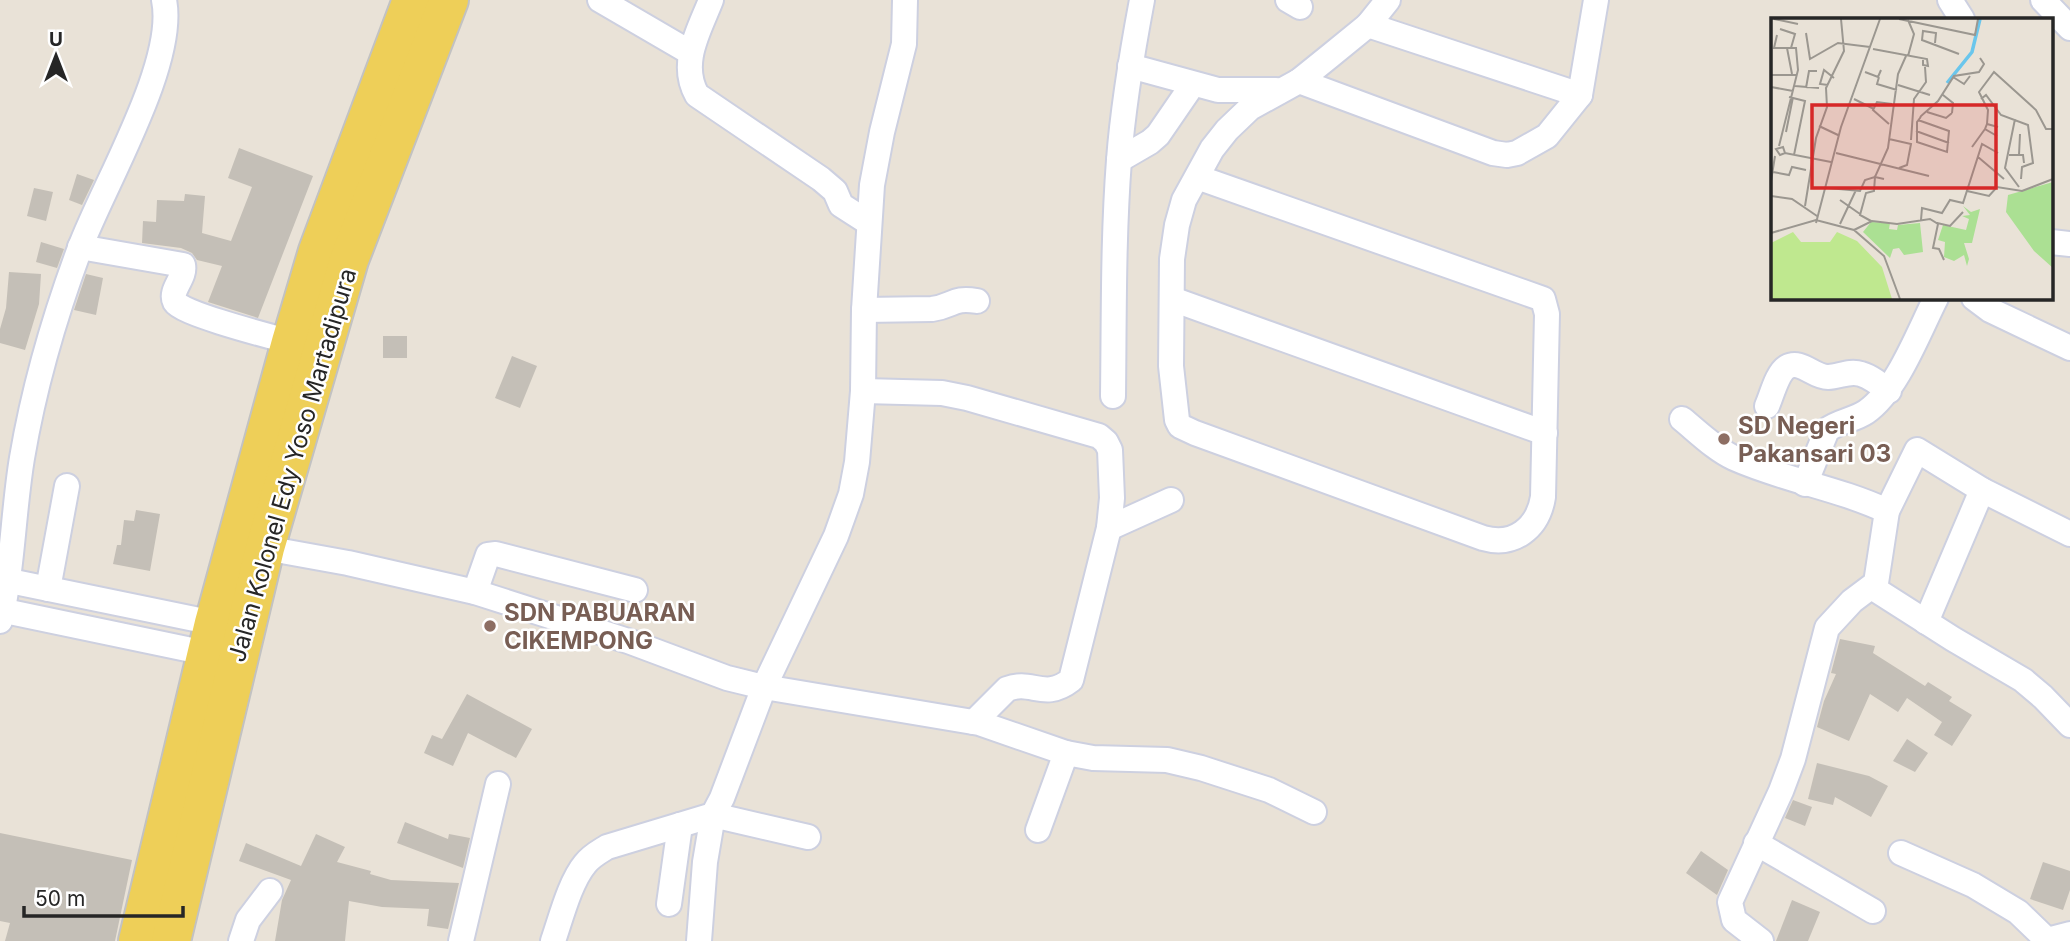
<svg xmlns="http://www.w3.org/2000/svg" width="2070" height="941" viewBox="0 0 2070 941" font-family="Inter,sans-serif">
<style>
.building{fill:#c4bfb7}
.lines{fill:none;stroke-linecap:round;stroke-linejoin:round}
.street-casing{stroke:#cdd0e0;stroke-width:28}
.primary-casing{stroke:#c2c2c2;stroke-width:42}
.street{stroke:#fff;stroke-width:24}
.primary{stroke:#eecf58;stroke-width:38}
.education-dot{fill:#8d6e63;stroke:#fff;stroke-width:2.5}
.labels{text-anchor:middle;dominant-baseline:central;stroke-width:5;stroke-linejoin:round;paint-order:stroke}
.education-label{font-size:24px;font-weight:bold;fill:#785e54;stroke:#fff;text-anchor:start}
.street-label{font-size:24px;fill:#262626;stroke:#fff}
.inset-river{fill:none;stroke:#6ac6ec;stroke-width:3.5}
.inset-road{fill:none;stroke:#9b9790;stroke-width:2}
.view{fill:#d62828;fill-opacity:0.15;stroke:#d62828;stroke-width:3.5}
.inset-edge{fill:none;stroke:#262626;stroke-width:3.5}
</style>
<rect width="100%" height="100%" fill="#e9e2d7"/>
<g class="building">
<polygon points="239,148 313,176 258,318 208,302 222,266 197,260 192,253 181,248 142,243 143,221 156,222 157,200 184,201 185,194 205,196 202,233 231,241 252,187 228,178"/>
<polygon points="77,174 94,180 82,205 69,200"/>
<polygon points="34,188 53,192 46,221 27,216"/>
<polygon points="41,242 64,249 57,268 36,262"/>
<polygon points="9,272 41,274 39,304 25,350 0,343 0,329 6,308"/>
<polygon points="86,274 103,278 96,315 74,310"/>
<rect x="383" y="336" width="24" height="22"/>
<polygon points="512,356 537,366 520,408 495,398"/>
<polygon points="136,510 160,514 150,571 113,564 117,545 121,545 124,520 134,521"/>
<polygon points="1840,639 1875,646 1873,653 1925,686 1928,682 1952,697 1949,701 1972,715 1952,746 1934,735 1942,722 1907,698 1898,712 1870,694 1849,741 1817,727 1824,701 1836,674 1831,673"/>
<polygon points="467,694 532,729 516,758 468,733 453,766 424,753 432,735 442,739"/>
<polygon points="1907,739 1928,753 1915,772 1893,761"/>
<polygon points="1817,763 1869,776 1888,786 1871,817 1835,797 1833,805 1808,799"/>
<polygon points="1793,800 1812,807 1805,826 1785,818"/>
<polygon points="405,822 448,839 449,834 470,838 463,868 397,843"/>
<polygon points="0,833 132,860 115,941 5,941 10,923 0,921"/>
<polygon points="316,834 345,847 337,862 371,871 370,874 391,880 459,883 448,929 427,926 429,909 382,907 349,901 345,941 275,941 282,900 291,880 239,861 246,843 301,866"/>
<polygon points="1701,851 1728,870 1717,895 1686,873"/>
<polygon points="2043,862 2070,871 2070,890 2063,910 2030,899"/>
<polygon points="1792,900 1820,912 1808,941 1776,941"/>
</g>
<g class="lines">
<defs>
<g id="street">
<polyline points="600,0 691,53"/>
<path d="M 711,0 C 699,31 679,63 697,95 L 821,179 L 835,191 L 841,205 L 869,223"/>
<polyline points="1288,0 1300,7"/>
<polyline points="1950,0 1962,19"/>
<polyline points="2043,0 2070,28"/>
<polyline points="1368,25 1580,95"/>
<polyline points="1130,66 1218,90 1276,90"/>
<polyline points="1299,81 1493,153 1507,155 1517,153 1547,136 1580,95 1596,0"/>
<polyline points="1119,160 1150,142 1158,135 1193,84"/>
<path d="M 1197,177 L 1543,299 L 1547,314 L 1543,497 C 1538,528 1514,547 1483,538 L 1195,433 L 1180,426 L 1177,420 L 1171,366 L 1172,259 L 1177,225 L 1184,200 L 1212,149 L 1227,130 L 1250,108 L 1299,81 L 1330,56 L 1368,25 L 1388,0"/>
<polyline points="2051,242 2070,244"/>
<path d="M 80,247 L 183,265 C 186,278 169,290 175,302 C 182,314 273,337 291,342"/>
<polyline points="1974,298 1990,310 2070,348"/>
<polyline points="1172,299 1545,433"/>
<path d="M 864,310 L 932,309 C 954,306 952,297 977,301"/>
<path d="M 863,391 L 942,393 L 967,398 L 1099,436 L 1106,442 L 1110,450 L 1112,498 L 1109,528 L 1071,680 C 1044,701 1032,679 1007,689 L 974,722"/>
<path d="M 1113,396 C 1114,317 1113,238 1119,160 C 1123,106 1132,53 1142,0"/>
<path d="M 1767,406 C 1772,395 1777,373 1787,367 C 1801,359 1813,377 1828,377 C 1839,377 1849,370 1861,374 C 1871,377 1880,384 1889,391"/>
<path d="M 1682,419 C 1699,433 1715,449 1734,458 C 1783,480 1838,488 1887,511"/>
<path d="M 1805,484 L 1827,430 C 1839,421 1854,420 1866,412 C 1897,391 1919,331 1936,298"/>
<polyline points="1109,528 1171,500"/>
<polyline points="265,548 348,563 475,592 628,641 727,678 764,687 979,723 1066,753 1093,758 1167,760 1201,768 1269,790 1314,812"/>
<polyline points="0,579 214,623"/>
<polyline points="1873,588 1953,639 2023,680 2043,697 2070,725"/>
<polyline points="48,589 67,486"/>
<polyline points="475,592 488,555 496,554 635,590"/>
<polyline points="0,610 206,653"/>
<path d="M 0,621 C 13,568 13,512 22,458 C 34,387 55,315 80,248 C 103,186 177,63 164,0"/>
<polyline points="1926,622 1982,490"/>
<polyline points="1038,830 1066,753"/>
<polyline points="1756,843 1873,911"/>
<polyline points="1901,853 1973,885 2018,912 2046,939"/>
<polyline points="669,904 680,825"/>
<polyline points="241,941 248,920 270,891"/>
<polyline points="461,941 498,784"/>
<path d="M 553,941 C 561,918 570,882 585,864 C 591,856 599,852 607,847 L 713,815 L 722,798 L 764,687 L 836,536 L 851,494 L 857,462 L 863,391 L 864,310 L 872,185 L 882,132 L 904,44 L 905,0"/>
<polyline points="699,941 705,862 713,815 808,837"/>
<polyline points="1761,941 1734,920 1730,902 1781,791 1793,759 1827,628 1852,601 1876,583 1887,511 1917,450 1982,490 2070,534"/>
<polyline points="2043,941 2070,934"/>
</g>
<g id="primary">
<polyline points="138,941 214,623 291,342 318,251 412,0"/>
<polyline points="171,941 265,548 349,260 449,0"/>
</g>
</defs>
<use href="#street" class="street-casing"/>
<use href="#primary" class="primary-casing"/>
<use href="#street" class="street"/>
<use href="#primary" class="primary"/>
</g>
<g class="education-dot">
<circle cx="1724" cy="439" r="7"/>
<circle cx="490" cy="626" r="7"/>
</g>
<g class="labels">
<g class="education-label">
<text x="1738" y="425">SD Negeri<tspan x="1738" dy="28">Pakansari 03</tspan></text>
<text x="504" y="612">SDN PABUARAN<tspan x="504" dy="28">CIKEMPONG</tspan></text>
</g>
<g class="street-label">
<text transform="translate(292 465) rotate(-74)">Jalan Kolonel Edy Yoso Martadipura</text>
</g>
</g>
<g transform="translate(1771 18)">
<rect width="282" height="282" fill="#e9e2d7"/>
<path d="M 282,164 L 282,250 L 263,233 L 235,194 L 237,177 ZM 192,188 L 200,194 L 209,191 L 201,225 L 193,225 L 198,241 L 196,248 L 193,237 L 183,243 L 173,239 L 174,224 L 167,222 L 172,207 L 195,212 L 198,201 L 191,198 L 199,197 ZM 100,204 L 119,205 L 118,211 L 126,212 L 127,207 L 149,205 L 152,234 L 133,237 L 128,230 L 122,231 L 119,240 L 92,214 Z" fill="#abe093"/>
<path d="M 22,214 L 30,224 L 59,224 L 66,214 L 86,223 L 111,249 L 121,281 L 0,281 L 0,225 Z" fill="#bfe88f"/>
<path class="inset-river" d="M 176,65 L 201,34 L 209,1"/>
<path class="inset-road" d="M 3,1 L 27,6M 128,1 L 204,17 L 207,1M 137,2 L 143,16 L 137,38M 9,11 L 24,16 L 20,30M 35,15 L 39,41 L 67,25 L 99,29M 6,17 L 3,30 L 25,30 L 27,52 L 8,128M 164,25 L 165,15 L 152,13 L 151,22 L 188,36M 16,30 L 21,56M 102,31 L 156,41 L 157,48 L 152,47 L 152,42M 94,54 L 107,59 L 110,52M 0,57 L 25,57M 108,59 L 106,66 L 126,72M 182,59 L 193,66 L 199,58M 57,67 L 49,66 L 53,52 L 63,60M 127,67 L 159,77M 24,68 L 48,70M 0,69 L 22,73M 35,70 L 38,53 L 46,53M 172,77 L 182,85 L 181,95M 18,79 L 34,83 L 23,137M 83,81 L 103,91M 210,81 L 215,77 L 230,97 L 257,107 L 262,145 L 251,149 L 250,161M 156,94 L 175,100 L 181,95M 244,101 L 234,150 L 248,169M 147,102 L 178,113 L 176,134 L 146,124 L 146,104 L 149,100 L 150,98 L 167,83 L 183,58 L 208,54 L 213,46 L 209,40M 118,106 L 102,92 L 106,84 L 121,86M 216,106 L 217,92 L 208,74 L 223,54 L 265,92 L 275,111 L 282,111M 48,108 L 67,117M 145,113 L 178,125M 15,114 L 22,79M 226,118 L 214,111 L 216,106 L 227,109M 118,121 L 140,126 L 136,147 L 128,150M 140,122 L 143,81 L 155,64 L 154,49M 201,129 L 214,111M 14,135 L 12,129 L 5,131 L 9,137 L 14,135 L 60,144M 65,135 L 158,158M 238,137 L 252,137 L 253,145M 248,137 L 249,116M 207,139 L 233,161M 2,154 L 18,157 L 21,149 L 35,152M 0,163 L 4,138M 57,170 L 89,173 L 94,162 L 104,159 L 117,130 L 127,56 L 135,38M 196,173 L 218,178 L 226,169 L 251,173 L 282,161M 0,178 L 21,181 L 46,198M 69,182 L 89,196M 34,188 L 45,120 L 56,89 L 55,70 L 73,33 L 70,1M 150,202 L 151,190 L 171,195 L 179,182 L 192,185 L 211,126 L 227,135M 100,203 L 89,197 L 95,175 L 103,173 L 104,159 L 113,161M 45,205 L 70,109 L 109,1M 166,205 L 179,208 L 192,194M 69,206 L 85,172M 83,212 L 101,203 L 126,206 L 159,201 L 167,206 L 162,230 L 168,231 L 173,242M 0,215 L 45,202 L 83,212 L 113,238 L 129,281"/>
<path class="view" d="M 41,87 L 225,87 L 225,170 L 41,170 Z"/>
<rect width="282" height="282" class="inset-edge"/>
</g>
<g transform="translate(56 56)" stroke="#ffffff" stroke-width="5" paint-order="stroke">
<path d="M0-5L12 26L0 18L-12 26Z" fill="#262626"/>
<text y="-10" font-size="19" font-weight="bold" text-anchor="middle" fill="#262626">U</text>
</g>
<path d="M24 906v10h159v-10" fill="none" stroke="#262626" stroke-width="3.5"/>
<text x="35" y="906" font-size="21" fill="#262626" stroke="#ffffff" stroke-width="5" paint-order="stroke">50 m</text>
</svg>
